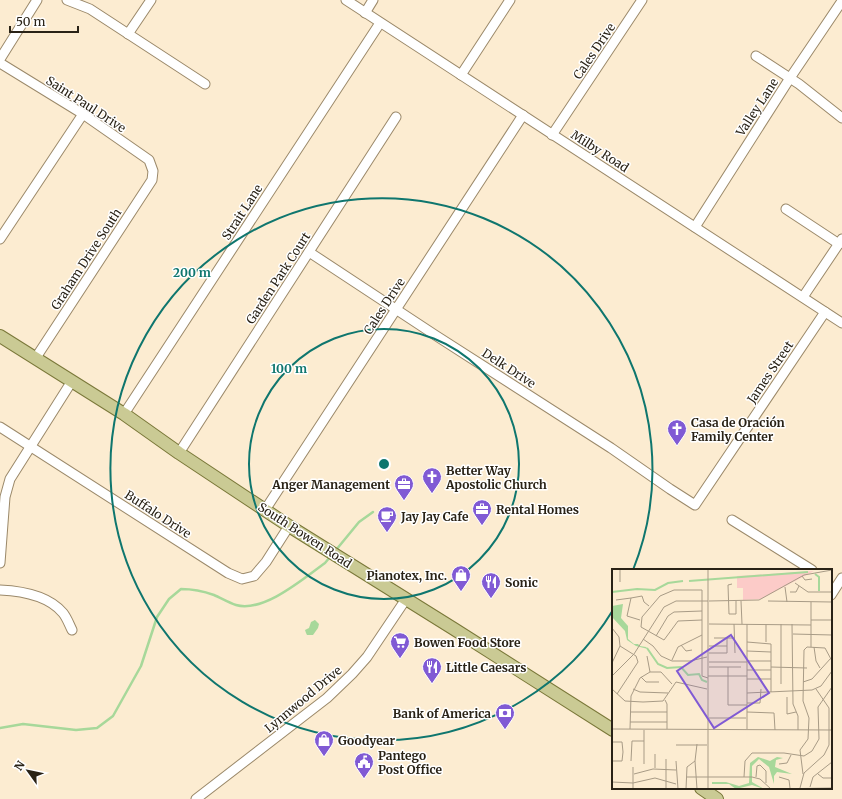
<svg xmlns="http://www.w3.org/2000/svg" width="842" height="799" viewBox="0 0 842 799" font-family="Merriweather,serif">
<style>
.water{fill:url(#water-ripples)}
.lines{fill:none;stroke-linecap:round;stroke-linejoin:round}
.stream{stroke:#a7d89a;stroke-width:2.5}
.minor-casing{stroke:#9b896a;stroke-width:11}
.major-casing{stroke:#7a7839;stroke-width:14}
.minor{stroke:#fff;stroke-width:9}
.major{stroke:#caca94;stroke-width:12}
.ring{fill:none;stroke:#0f766e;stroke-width:2}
.labels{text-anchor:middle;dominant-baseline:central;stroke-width:3;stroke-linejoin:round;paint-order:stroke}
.street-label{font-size:12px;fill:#292216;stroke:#fff}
.poi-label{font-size:12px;font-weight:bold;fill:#292216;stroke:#fff;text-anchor:start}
.inset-river{fill:none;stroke:#a7d89a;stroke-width:2}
.inset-road{fill:none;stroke:#a89b86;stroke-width:1}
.view{fill:#805ad4;fill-opacity:0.15;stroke:#805ad4;stroke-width:2}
.inset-edge{fill:none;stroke:#292216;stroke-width:2}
.centre{fill:#0f766e;stroke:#fff;stroke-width:2}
.ring-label{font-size:12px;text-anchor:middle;font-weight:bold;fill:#0f766e;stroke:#fff;stroke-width:3;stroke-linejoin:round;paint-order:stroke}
</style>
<defs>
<pattern id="water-ripples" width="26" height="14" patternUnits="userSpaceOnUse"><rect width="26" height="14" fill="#a7d89a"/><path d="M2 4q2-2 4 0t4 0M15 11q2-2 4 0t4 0" fill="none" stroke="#90b984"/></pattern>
</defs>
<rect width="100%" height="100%" fill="#fcecd1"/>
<polygon class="water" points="315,620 319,624 318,628 313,635 307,635 306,633 305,630 309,628 311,622"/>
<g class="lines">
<g class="stream">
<polyline points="336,550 359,522 373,512"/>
<path d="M 0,728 L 23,724 L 76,730 L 97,728 L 113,716 L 141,666 L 157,617 L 169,599 L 181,589 C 192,589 203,591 214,595 C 221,598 229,603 236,605 C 264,613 304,578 325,563 L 330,557"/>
</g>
<defs>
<g id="minor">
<polyline points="67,0 90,9 205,84"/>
<polyline points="346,0 842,323"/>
<polyline points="365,13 373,0"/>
<polyline points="128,34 151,0"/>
<polyline points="756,56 799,84 842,118"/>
<polyline points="0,59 37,0"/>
<polyline points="0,63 83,114 149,160 153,171 152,180 35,359"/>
<polyline points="461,75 510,0"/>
<polyline points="552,135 642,0"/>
<polyline points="786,209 839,244"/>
<polyline points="695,227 790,78 842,1"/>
<polyline points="0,239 83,114"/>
<polyline points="309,252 435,335 611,448 670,489 695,505 825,312"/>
<polyline points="803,297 842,239"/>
<polyline points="124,414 380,23"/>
<polyline points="0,427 228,573 242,579 254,576 266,562 289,526"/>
<polyline points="179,453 396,117"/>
<polyline points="265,510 523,115"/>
<polyline points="732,520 812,570"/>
<polyline points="0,563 5,497 10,479 72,381"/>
<path d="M 0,590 C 22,591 48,595 63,613 C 67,618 69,624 72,630"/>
<polyline points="831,595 842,578"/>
<polyline points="196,799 327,698 352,674 367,657 406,599"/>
</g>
<g id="major">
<polyline points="0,336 124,414 179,453 289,526 454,629 613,730"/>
<polyline points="701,788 717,799"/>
</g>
</defs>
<use href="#minor" class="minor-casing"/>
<use href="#major" class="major-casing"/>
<use href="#minor" class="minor"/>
<use href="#major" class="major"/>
</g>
<g class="ring">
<circle cx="384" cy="464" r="135"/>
<path d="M613 610A271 271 0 1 1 633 570"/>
</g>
<defs>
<symbol id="church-pin" viewBox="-11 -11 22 30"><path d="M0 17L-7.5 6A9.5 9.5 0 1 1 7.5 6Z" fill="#805ad4" stroke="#fff"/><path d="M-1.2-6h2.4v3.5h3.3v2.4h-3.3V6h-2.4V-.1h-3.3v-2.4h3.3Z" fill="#fff"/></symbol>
<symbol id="office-pin" viewBox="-11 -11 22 30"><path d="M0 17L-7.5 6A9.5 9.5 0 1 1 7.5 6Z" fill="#805ad4" stroke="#fff"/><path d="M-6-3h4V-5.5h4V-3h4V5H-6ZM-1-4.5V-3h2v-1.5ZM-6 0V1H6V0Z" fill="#fff"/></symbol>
<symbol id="cafe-pin" viewBox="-11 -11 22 30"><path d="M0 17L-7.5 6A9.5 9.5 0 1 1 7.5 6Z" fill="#805ad4" stroke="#fff"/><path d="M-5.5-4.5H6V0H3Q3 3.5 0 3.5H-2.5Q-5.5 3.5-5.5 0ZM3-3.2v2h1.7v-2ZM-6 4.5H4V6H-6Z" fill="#fff"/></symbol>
<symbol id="shop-pin" viewBox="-11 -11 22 30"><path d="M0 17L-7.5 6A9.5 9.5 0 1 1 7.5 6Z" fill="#805ad4" stroke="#fff"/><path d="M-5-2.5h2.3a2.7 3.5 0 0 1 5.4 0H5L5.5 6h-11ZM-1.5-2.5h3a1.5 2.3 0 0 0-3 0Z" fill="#fff"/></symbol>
<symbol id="restaurant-pin" viewBox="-11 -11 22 30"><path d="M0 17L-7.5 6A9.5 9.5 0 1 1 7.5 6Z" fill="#805ad4" stroke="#fff"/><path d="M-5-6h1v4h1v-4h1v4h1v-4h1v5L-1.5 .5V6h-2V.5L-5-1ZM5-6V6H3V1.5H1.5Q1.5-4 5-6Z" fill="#fff"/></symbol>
<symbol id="supermarket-pin" viewBox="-11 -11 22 30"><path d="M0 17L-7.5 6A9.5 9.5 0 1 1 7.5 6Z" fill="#805ad4" stroke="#fff"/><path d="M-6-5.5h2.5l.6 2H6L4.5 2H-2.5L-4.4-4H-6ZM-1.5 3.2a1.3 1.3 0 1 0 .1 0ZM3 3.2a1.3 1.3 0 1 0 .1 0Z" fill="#fff"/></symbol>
<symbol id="bank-pin" viewBox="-11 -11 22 30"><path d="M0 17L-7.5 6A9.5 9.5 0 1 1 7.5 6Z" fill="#805ad4" stroke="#fff"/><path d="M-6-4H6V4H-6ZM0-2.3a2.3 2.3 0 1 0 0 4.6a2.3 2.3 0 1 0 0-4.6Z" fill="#fff"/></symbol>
<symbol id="civic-pin" viewBox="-11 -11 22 30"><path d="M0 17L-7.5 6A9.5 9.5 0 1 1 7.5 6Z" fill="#805ad4" stroke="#fff"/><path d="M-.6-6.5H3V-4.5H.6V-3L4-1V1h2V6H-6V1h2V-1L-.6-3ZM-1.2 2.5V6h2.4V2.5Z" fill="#fff"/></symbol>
</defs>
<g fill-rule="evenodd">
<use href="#church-pin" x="666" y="418" width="22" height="30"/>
<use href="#church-pin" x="421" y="466" width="22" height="30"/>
<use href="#office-pin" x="393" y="473" width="22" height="30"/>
<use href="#office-pin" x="471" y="498" width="22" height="30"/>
<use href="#cafe-pin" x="376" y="505" width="22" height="30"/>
<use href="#shop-pin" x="450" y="564" width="22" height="30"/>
<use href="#restaurant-pin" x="480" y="571" width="22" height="30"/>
<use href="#supermarket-pin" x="389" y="631" width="22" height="30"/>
<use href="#restaurant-pin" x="421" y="656" width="22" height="30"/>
<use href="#bank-pin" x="494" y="702" width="22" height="30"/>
<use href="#shop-pin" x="313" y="729" width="22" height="30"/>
<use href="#civic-pin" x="353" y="751" width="22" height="30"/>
</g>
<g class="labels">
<g class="street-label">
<text transform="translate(594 51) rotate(-56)">Cales Drive</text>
<text transform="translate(86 104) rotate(33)">Saint Paul Drive</text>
<text transform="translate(757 107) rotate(-57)">Valley Lane</text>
<text transform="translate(600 151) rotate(33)">Milby Road</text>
<text transform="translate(242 212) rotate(-57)">Strait Lane</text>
<text transform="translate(86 259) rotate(-57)">Graham Drive South</text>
<text transform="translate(278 278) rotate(-57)">Garden Park Court</text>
<text transform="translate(384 306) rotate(-57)">Cales Drive</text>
<text transform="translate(509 368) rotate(33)">Delk Drive</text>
<text transform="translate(770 372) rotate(-56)">James Street</text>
<text transform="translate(158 514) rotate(33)">Buffalo Drive</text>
<text transform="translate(305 535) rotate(33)">South Bowen Road</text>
<text transform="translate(303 699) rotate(-40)">Lynnwood Drive</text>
</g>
<g class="poi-label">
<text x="691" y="422">Casa de Oración<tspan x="691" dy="14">Family Center</tspan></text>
<text x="446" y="470">Better Way<tspan x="446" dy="14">Apostolic Church</tspan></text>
<text x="390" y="484" text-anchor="end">Anger Management</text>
<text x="496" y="509">Rental Homes</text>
<text x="401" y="516">Jay Jay Cafe</text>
<text x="447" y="575" text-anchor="end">Pianotex, Inc.</text>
<text x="505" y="582">Sonic</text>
<text x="414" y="642">Bowen Food Store</text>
<text x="446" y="667">Little Caesars</text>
<text x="491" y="713" text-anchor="end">Bank of America</text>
<text x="338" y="740">Goodyear</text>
<text x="378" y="755">Pantego<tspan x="378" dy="14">Post Office</tspan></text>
</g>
</g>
<g transform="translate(612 569)">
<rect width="220" height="220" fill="#fcecd1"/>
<path d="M 202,2 L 149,30 L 131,31 L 131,19 L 125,19 L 125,7 Z" fill="#fccbc8"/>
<path d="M 11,35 L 9,49 L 16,57 L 16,70 L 22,75 L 26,75 L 28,77 L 34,78 L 36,80 L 24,77 L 15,71 L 13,62 L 0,48 L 0,37 ZM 146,188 L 158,192 L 165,188 L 171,189 L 164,191 L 163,198 L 180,205 L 165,203 L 162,207 L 162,215 L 157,198 L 147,190 L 140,197 L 140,213 L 152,220 L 140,216 L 124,220 L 117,215 L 100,215 L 100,213 L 114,213 L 127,217 L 137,214 L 138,194 Z" fill="#a7d89a"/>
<path class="inset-river" d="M 203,5 L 207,8 L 207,22M 77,12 L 196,3M 0,23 L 25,20 L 43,21 L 56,14 L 71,12M 35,79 L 46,95 L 55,99 L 69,98 L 76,106 L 87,105 L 90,111 L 95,113"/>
<path class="inset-road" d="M 96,0 L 96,220M 190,7 L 193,11 L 200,10M 8,13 L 8,0M 183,14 L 196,23 L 220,23M 120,15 L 116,16 L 117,45 L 124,45 L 124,32M 173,18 L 175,33M 178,23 L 184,23 L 187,17M 4,31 L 19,29M 97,32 L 147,31 L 192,6 L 220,1M 129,32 L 130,55M 156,32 L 220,33M 28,51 L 15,47 L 19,29 L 30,27 L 32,33 L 37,37M 199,51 L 220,51M 97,55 L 199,56M 122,55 L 123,84M 180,55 L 181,135 L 186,147 L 186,161M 29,58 L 30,48 L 48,27 L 62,21 L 90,21 L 90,107 L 96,109M 29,58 L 52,71 L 66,52 L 90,51M 0,59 L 7,68 L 8,77 L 0,94M 181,65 L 220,66M 44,67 L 56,47 L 62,43 L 90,42M 102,69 L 122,69M 31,70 L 41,77 L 49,87 L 60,92 L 78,92 L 95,88M 135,73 L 159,75 L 159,123M 154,73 L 154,55M 69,76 L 74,82 L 80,81M 97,77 L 115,77M 199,78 L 199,33M 202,78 L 204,92 L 208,99M 135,82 L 159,83M 97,84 L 115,84 L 115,69M 35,87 L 38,103M 60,91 L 66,78 L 90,66M 135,92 L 159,92M 97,93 L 135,93M 97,98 L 129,98M 116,98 L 116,136 L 135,136M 159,98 L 195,99M 135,101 L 159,101M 0,107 L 22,85 L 52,38 L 64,32 L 96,32M 96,107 L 135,107M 29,108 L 34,113 L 47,113M 135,110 L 159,110M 191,113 L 200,110 L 219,89M 169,115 L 169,55M 0,120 L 13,132 L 31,133 L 51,132 L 64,113 L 95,120M 21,120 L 28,123 L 56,124M 135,124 L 200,121 L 209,117 L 220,102M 5,125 L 26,93 L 24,87 L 8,77M 175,128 L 175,145 L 184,143M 53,131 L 55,135 L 55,160M 135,134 L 148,134 L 149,120M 18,143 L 55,143M 135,143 L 162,144 L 163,161M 97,149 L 134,149M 18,153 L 55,153M 0,160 L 220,161M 18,160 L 19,127 L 28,109 L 38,103 L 49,103 L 60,115M 135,160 L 135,55M 32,161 L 32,195M 0,173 L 10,173 L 11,183 L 10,192 L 0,192M 64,176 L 95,176M 54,190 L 54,220M 19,192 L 20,172 L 32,172M 64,192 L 66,220M 83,192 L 85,220M 83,192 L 85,175M 167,195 L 175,194 L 179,186M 43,199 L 43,185M 22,205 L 41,200 L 64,201M 191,205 L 188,181 L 196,170 L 197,149 L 191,132 L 192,81 L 195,78 L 213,79 L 220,92M 206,205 L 211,209 L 220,209M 75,208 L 140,208 L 148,210 L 159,220M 132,208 L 133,192 L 140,184 L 172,184 L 192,187 L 200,182 L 207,170 L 206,138 L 220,118M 144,208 L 145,197 L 148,196 L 154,202 L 154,214M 167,208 L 177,211 L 178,219M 0,213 L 21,214M 21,214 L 43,209 L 64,215M 198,218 L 201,208 L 220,193M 188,219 L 192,204 L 212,186 L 217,176 L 217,139 L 204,120M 21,220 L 21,198M 74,220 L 75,198 L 83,192M 160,220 L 220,219"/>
<path class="view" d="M 119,66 L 157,124 L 102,159 L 65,102 Z"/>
<rect width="220" height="220" class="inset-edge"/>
</g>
<circle cx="384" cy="464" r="6" class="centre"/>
<g class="ring-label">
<text x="192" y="277">200 m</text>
<text x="289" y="373">100 m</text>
</g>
<g transform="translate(28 771) rotate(303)" stroke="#ffffff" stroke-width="3" paint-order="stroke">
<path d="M0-3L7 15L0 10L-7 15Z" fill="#292216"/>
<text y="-6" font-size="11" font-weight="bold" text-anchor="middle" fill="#292216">N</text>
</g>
<path d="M10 26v6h68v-6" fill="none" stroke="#292216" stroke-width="2"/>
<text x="16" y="26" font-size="12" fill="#292216" stroke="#ffffff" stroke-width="3" paint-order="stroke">50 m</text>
</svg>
